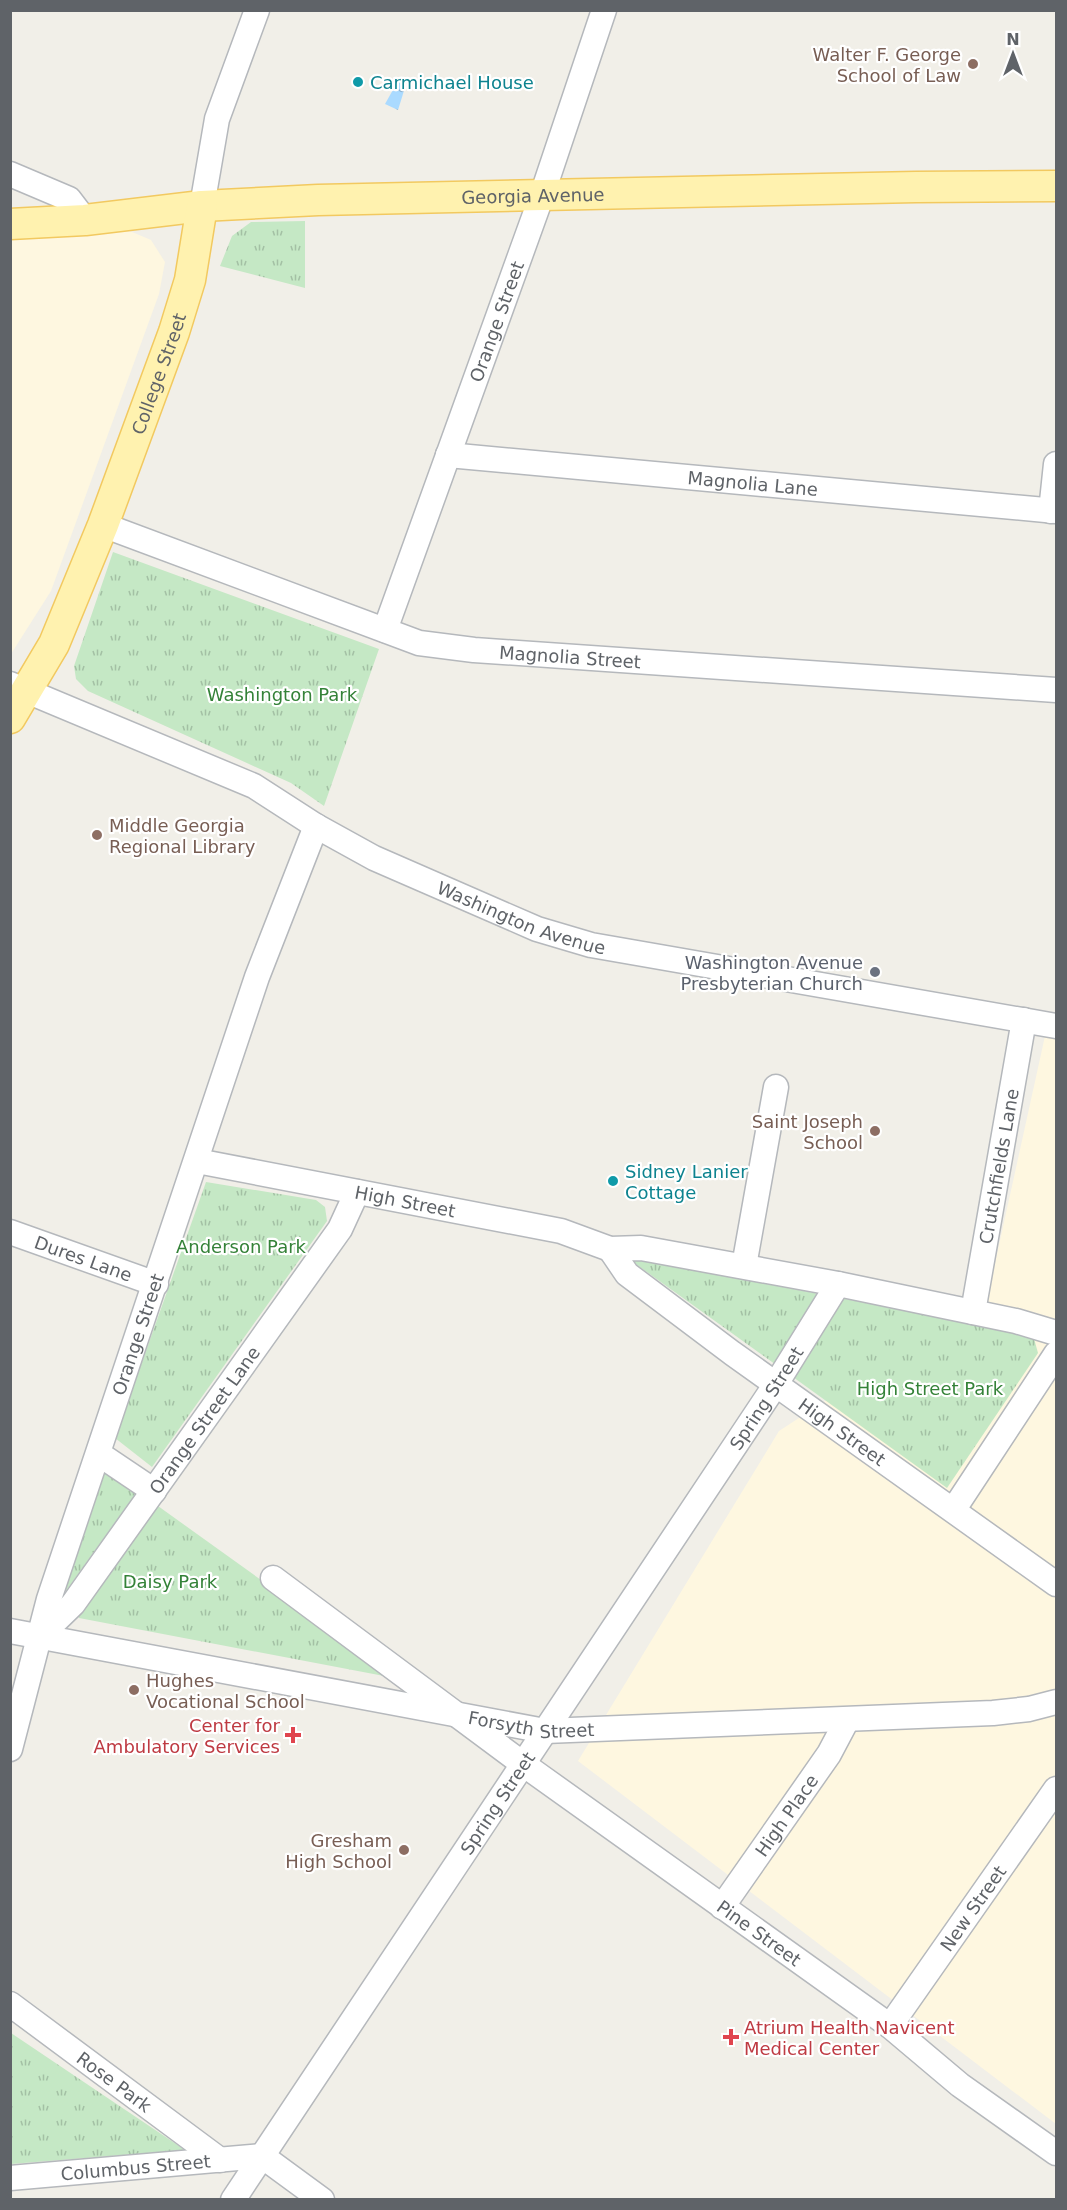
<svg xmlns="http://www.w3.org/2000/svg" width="1067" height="2210" viewBox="0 0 1067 2210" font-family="'DejaVu Sans',sans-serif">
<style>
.commercial{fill:#fef7e0}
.park{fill:url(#park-tufts)}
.water{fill:url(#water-ripples)}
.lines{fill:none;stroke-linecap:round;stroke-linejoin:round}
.minor-casing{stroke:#b5b8bc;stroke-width:27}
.major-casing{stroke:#f2c960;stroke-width:33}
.minor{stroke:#fff;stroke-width:24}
.major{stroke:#fff2af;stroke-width:30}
.education-dot{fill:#8d6e63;stroke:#fff;stroke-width:2}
.culture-dot{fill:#0f9aa8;stroke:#fff;stroke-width:2}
.worship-dot{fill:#6b7280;stroke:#fff;stroke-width:2}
.health-dot{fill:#e0444e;stroke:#fff;stroke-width:2}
.labels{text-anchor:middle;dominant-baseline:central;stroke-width:4.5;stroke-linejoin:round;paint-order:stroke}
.education-label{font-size:18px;fill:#785e54;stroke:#fff;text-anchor:end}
.culture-label{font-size:18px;fill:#0d838f;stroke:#fff;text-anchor:start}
.street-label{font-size:18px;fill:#5f6368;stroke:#fff}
.park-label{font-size:18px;fill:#348238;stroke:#fff}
.worship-label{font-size:18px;fill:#5b616d;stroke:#fff;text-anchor:end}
.health-label{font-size:18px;fill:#be3a42;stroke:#fff;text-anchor:end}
</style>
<defs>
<pattern id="park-tufts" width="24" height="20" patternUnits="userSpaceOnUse" patternTransform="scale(1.5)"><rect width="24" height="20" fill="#c5e8c5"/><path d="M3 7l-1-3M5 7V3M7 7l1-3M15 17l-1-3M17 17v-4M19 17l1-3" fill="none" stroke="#a3c0a4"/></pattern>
<pattern id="water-ripples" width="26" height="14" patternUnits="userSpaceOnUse" patternTransform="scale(1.5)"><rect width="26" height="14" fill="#aadaff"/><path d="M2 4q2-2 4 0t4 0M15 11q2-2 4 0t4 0" fill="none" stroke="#8eb4d2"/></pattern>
</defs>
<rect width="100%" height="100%" fill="#f1efe8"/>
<g class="commercial">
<polygon points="11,212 125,229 151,240 165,262 159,294 51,591 11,654"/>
<polygon points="1056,1021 1056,2124 578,1761 779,1431 988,1295 1045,1036"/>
</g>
<g class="park">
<polygon points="305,221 305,288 220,266 232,236 251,222"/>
<polygon points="113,552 379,649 324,806 291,783 88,691 76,679 74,666"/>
<polygon points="206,1182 316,1200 325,1207 327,1221 152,1467 115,1438"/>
<polygon points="626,1257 1033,1335 1038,1353 947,1488"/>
<polygon points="105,1468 137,1492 66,1591 63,1589"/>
<polygon points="158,1506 385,1669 384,1676 79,1618 79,1614"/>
<polygon points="11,2033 185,2150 11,2164"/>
</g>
<polygon class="water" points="399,79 407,81 398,110 385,104"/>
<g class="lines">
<defs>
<g id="minor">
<polyline points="10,174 69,199 85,220"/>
<polyline points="202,206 217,119 257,10"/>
<path id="s1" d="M 448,455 L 1056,511"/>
<polyline points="1051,511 1056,464"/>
<path id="s2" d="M 103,525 L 419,643 L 474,650 L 1056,690"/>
<path id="s3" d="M 385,630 L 542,195 L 604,10"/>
<path id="s4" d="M 10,684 L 254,786 L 316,826 L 374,858 L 537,929 L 591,945 L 1056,1026"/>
<path id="s5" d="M 197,1161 L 561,1231 L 610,1249 L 641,1248 L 838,1284 L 1016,1321 L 1056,1333"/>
<path id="s6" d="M 10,1232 L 156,1284"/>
<path id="s7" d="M 610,1249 L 627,1274 L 732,1353 L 1056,1584"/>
<polyline points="744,1266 776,1087"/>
<path id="s8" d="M 973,1312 L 1024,1020"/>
<polyline points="99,1454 154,1491"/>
<polyline points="954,1509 1056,1354"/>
<path id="s9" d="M 273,1578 L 523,1764 L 890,2026 L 960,2085 L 1056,2153"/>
<path id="s10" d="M 10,1631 L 545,1731 L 993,1713 L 1029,1709 L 1056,1702"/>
<path id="s11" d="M 40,1636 L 73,1604 L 340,1229 L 357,1192"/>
<path id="s12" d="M 10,1749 L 49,1599 L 257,977 L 316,826"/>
<path id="s13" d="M 722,1907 L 829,1754 L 847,1720"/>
<path id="s14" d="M 10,2004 L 220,2160"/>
<path id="s15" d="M 890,2026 L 1056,1789"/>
<path id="s16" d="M 10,2178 L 262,2156 L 322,2200"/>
<path id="s17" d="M 233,2200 L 776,1384 L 838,1284"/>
</g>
<g id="major">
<path id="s18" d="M 10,224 L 85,220 L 202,206 L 318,200 L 916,187 L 1056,186"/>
<path id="s19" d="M 10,718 L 54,644 L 103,525 L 174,332 L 190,280 L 202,206"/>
</g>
</defs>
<use href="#minor" class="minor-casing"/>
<use href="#major" class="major-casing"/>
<use href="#minor" class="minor"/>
<use href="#major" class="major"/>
</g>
<g class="education-dot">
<circle cx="973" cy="64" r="6"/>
<circle cx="97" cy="835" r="6"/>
<circle cx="875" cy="1131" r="6"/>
<circle cx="134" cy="1690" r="6"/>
<circle cx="404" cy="1850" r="6"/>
</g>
<g class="culture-dot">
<circle cx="358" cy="82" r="6"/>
<circle cx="613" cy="1181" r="6"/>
</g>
<circle class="worship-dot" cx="875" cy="972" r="6"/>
<g class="health-dot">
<path d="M290 1726h6v6h6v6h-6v6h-6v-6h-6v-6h6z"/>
<path d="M728 2028h6v6h6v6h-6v6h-6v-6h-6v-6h6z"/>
</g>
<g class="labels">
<g class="education-label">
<text x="961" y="54">Walter F. George<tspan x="961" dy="21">School of Law</tspan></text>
<text x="109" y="825" text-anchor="start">Middle Georgia<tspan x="109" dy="21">Regional Library</tspan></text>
<text x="863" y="1121">Saint Joseph<tspan x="863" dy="21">School</tspan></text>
<text x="146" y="1680" text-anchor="start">Hughes<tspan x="146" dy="21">Vocational School</tspan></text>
<text x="392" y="1840">Gresham<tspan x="392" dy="21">High School</tspan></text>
</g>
<g class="culture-label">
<text x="370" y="82">Carmichael House</text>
<text x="625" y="1171">Sidney Lanier<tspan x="625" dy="21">Cottage</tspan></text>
</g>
<g class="street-label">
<text stroke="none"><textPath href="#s18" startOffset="524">Georgia Avenue</textPath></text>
<text stroke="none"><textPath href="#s3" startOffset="328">Orange Street</textPath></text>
<text stroke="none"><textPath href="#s19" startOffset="376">College Street</textPath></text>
<text stroke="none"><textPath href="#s1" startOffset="306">Magnolia Lane</textPath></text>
<text stroke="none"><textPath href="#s2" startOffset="489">Magnolia Street</textPath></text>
<text stroke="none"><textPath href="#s4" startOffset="564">Washington Avenue</textPath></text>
<text stroke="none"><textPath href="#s8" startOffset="148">Crutchfields Lane</textPath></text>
<text stroke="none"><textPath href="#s5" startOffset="212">High Street</textPath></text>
<text stroke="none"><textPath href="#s6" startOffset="78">Dures Lane</textPath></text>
<text stroke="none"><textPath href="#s12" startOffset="434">Orange Street</textPath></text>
<text stroke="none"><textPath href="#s17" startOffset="963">Spring Street</textPath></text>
<text stroke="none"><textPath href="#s11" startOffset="272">Orange Street Lane</textPath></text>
<text stroke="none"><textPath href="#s7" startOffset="297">High Street</textPath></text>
<text stroke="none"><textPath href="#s10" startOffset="530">Forsyth Street</textPath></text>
<text stroke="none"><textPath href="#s17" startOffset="477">Spring Street</textPath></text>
<text stroke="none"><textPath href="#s13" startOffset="112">High Place</textPath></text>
<text stroke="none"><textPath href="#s15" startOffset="144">New Street</textPath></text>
<text stroke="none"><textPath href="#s9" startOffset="602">Pine Street</textPath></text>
<text stroke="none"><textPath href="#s14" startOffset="130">Rose Park</textPath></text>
<text stroke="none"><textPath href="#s16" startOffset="126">Columbus Street</textPath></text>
</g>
<g class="park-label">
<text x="282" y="694">Washington Park</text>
<text x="241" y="1246">Anderson Park</text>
<text x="930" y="1388">High Street Park</text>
<text x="170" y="1581">Daisy Park</text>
</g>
<g class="worship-label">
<text x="863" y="962">Washington Avenue<tspan x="863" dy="21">Presbyterian Church</tspan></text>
</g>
<g class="health-label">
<text x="280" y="1725">Center for<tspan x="280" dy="21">Ambulatory Services</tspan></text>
<text x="744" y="2027" text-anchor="start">Atrium Health Navicent<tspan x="744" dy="21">Medical Center</tspan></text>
</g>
</g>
<rect width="1067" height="2210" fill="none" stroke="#5f6368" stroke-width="24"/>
<g transform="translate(1013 54)" stroke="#ffffff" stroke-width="4.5" paint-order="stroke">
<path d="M0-4.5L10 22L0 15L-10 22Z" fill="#5f6368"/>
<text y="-9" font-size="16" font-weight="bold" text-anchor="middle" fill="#5f6368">N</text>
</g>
</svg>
